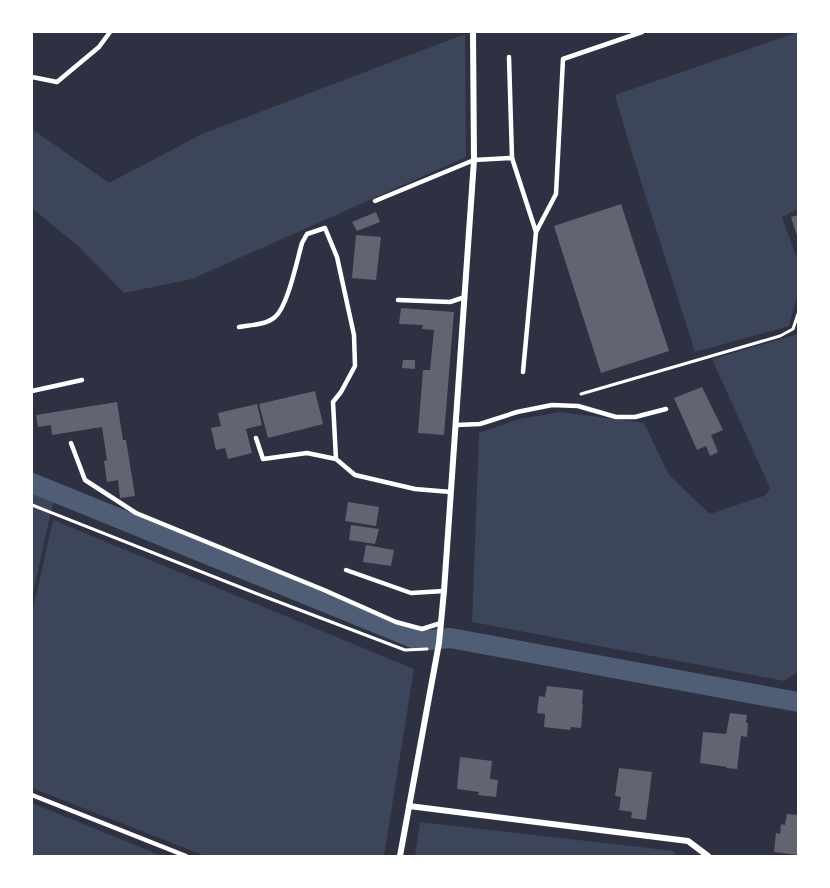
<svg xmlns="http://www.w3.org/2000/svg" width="830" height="888" viewBox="0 0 830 888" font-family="'PT Sans',sans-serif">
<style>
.green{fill:#3c4559}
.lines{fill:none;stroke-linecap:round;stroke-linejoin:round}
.canal{stroke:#4f5d75;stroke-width:20}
.building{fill:#626471}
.path{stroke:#fff;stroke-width:3}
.service{stroke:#fff;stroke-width:4.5}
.minor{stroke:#fff;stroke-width:6}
</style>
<rect width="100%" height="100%" fill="#2d3142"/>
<g class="green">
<polygon points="798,32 798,209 782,217 798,261 798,293 789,326 695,352 631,150 615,95"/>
<polygon points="465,34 466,157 192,279 124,293 78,246 32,208 32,129 109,183 202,134"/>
<polygon points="798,334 798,672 784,681 472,622 479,433 519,419 561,412 644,423 669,475 710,514 766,495 770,488 712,359"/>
<polygon points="32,492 53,502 32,598"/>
<polygon points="53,520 414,669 384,856 205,856 32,788 32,613"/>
<polygon points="32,803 162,856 32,856"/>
<polygon points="420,822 674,851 675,856 415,856"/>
</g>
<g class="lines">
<polyline class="canal" points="32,483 413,638 430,640 450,638 798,702"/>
</g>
<g class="building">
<polygon points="621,204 669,351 601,373 554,226"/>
<polygon points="376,212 380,222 357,231 352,222"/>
<polygon points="798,215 798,239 791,217"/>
<polygon points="356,235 381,237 376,280 352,278"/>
<polygon points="401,308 454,312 444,435 418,433 423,370 430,370 434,330 422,329 423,325 399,324"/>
<polygon points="403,360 415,360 415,369 402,368"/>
<polygon points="702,387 723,430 711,435 718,452 710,456 706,446 697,450 674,398"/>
<polygon points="315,391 323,424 268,438 259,404"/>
<polygon points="117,402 123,440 126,440 135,496 120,498 118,480 107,482 104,461 107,460 102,427 52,435 51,425 38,427 36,415"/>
<polygon points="257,404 262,425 246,429 252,453 228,459 225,448 216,450 211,428 221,426 218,413"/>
<polygon points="348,502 379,507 376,526 345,521"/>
<polygon points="351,525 379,529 375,544 349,540"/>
<polygon points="366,545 394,550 391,566 363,562"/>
<polygon points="547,686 583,690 582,704 583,704 581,728 571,727 570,730 544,727 545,714 537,713 539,696 545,697"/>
<polygon points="730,713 747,715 746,723 748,723 747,737 741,736 737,769 726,768 727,767 700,763 703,732 726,734"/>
<polygon points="460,757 492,761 490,779 498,780 496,797 478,795 479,792 457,789"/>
<polygon points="619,768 652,772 646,820 631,818 632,812 619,810 621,797 615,796"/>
<polygon points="787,814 798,815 798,855 774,852 776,833 780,834 781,824 785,825"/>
</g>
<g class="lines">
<g class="path">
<polyline points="581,394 780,336 793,329 798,314"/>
<polyline points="32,505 255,593 405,650 427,649"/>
</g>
<g class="service">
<polyline points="509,57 512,158"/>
<polyline points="32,77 57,82 99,47 110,32"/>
<polyline points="375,201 474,160 512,158 536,232 556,194 563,59 642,32"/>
<polyline points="398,300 450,302 465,297"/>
<path d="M 239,327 C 250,325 266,325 275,317 C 288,306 297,260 302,243 L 307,234 L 325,228 L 337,257 L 354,335 L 355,366 L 341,392 L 333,402 L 336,459 L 355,475 L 415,489 L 451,492"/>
<polyline points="523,372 536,232"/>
<polyline points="32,391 82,380"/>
<polyline points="456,425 480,424 517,412 552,405 578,406 616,417 635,417 666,409"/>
<polyline points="256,438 263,459 307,453 336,459"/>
<polyline points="71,443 85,480 136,513 324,590 396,622 422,629 441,623"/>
<polyline points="346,570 411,593 444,591"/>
<polyline points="32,795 186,856"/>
</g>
<g class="minor">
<polyline points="409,806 688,841 708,856"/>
<polyline points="400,856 439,643 444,591 474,160 473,32"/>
</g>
</g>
<rect width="830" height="888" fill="none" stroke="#ffffff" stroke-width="66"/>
</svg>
